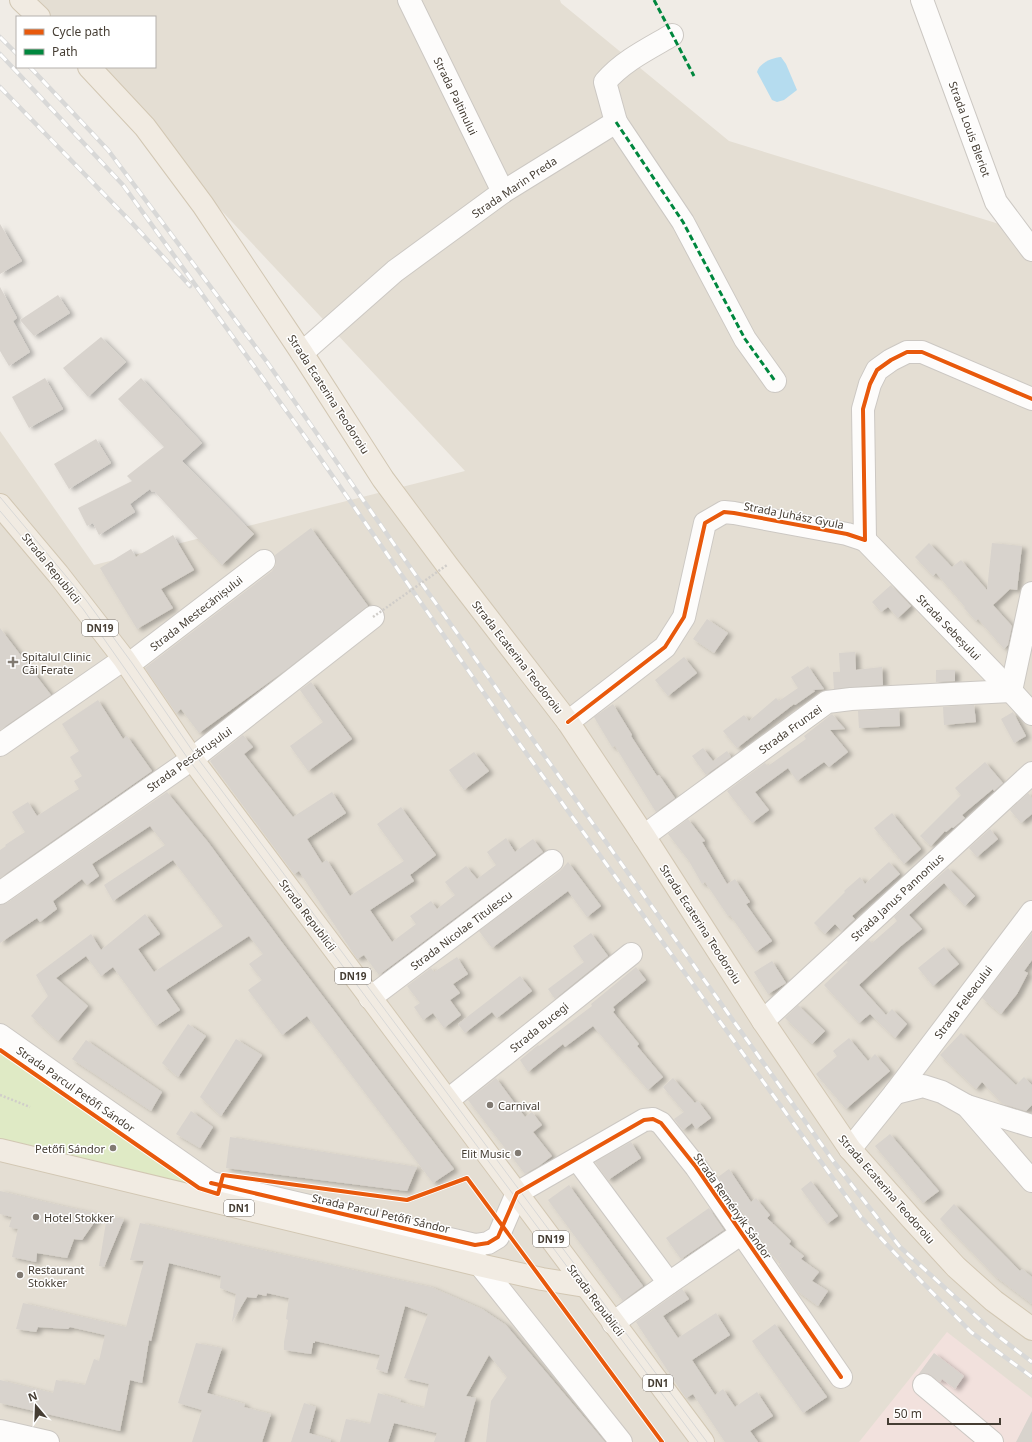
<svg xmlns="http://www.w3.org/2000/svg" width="1032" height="1442" viewBox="0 0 1032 1442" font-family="'Noto Sans',sans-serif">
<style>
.residential{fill:#e4ded3}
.medical{fill:#f2e1dd}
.green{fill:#dfeac5}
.water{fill:#b5dcef}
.building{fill:#d8d3cd;filter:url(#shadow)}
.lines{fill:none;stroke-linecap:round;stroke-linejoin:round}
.minor-casing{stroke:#ccc8c3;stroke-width:24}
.major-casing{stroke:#d2c7b3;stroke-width:24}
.path{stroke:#d0cdc9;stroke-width:2.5;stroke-dasharray:2 2;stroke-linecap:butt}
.minor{stroke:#fdfcfb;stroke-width:22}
.major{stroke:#f1ebe2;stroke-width:22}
.tram{stroke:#d8d8d7;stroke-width:1}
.rail-casing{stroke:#d8d8d7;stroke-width:4.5}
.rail{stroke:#fff;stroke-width:3;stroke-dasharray:9;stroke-linecap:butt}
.path-bridge{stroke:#d0cdc9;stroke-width:2.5;stroke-dasharray:2 2;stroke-linecap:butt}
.quiet{stroke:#00873e;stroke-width:3;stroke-dasharray:6 3;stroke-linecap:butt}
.cycleway-casing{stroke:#fff;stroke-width:6}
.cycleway{stroke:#e8590c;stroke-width:4}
.poi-dot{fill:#817a72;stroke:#fff;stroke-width:1.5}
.labels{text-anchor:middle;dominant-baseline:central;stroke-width:3;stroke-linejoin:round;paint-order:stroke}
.shield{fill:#fff;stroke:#7d7770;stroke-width:1}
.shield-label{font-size:10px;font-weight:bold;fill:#453d33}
.street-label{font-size:11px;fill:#453d33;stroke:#fff}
.poi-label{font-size:11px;fill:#453d33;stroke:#fff;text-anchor:start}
</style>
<defs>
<filter id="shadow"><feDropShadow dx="4.5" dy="2.5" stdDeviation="2" flood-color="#0004"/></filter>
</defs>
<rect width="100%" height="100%" fill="#f0ece6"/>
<polygon class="residential" points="24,0 560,0 561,3 729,141 1032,234 1032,1442 0,1442 0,431 94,565 465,471 87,67 155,67 155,17 40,17"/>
<polygon class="medical" points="947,1332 1032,1398 1032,1442 859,1442"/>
<polygon class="green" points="0,1034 211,1183 207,1201 0,1151"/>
<path class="water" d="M 781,57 L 786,64 L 797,90 L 784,100 L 777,102 L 772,100 L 757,72 C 759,63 772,58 781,57 Z"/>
<g class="building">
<polygon points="0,224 22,261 0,274"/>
<polygon points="0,287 17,318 13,321 30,352 9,366 0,351"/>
<polygon points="58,295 70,313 34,336 20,320"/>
<polygon points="101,337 126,362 88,397 63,368"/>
<polygon points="45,378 63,409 29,428 12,397"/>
<polygon points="141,378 202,443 182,461 254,534 222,565 154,491 152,492 150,489 130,504 135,512 99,535 93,523 87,526 78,508 132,481 127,476 164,447 118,399"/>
<polygon points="96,439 111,463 69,489 54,464"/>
<polygon points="311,528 368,606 286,670 199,733 181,709 176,713 145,668 272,571 276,565 276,560 275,555"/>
<polygon points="173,535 194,570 161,589 173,608 137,629 100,568 131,549 136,557"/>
<polygon points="929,543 952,567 961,560 987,590 992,543 1022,546 1017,590 1010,589 993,605 1012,626 1008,645 1004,649 978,619 976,621 964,608 965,607 936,573 933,576 915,557"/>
<polygon points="891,585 911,606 898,618 888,607 881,612 872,602"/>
<polygon points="707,619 728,633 714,653 693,639"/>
<polygon points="0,628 51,695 0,730"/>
<polygon points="855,652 856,670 882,667 883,685 834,689 833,672 840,672 839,653"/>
<polygon points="684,657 697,673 668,696 655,680"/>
<polygon points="808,666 824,689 813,690 815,691 795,705 794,704 737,748 723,731 744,715 749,721 776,698 779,701 798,688 791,677"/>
<polygon points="936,670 955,670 955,681 936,682"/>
<polygon points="311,682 352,739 308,771 290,746 323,722 300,690"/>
<polygon points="98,700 123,739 127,736 152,771 0,878 0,850 6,846 5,845 25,832 12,812 28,802 37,816 79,789 74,781 82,776 70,757 79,751 62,724"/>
<polygon points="613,704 632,735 631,736 657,776 659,775 675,798 656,812 615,746 612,747 594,717"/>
<polygon points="974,705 976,722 944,725 943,707"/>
<polygon points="899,709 900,726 859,728 858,711"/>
<polygon points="1013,712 1026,736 1014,743 1001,719"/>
<polygon points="832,714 845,729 830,730 848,752 829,767 824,762 797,781 788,768 755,792 769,810 752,823 727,791 765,763 768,766 806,739 804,736"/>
<polygon points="243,735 253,747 244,754 293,817 332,792 346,813 307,839 322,863 327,860 350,896 404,861 377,824 401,807 436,855 410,875 414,881 370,910 392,942 416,924 410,916 431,901 437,909 455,895 445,882 466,866 477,879 496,865 487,852 506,838 515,852 533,839 543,852 379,975 364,955 357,959 299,871 294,874 210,761"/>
<polygon points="703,748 713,761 727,751 731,757 706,775 692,756"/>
<polygon points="474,752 489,771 464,790 449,770"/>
<polygon points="985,762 1003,783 994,791 993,789 962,815 965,818 953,828 952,827 946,832 945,831 931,846 920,836 961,795 955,788"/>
<polygon points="167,792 208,842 281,941 454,1169 433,1183 307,1016 282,1035 248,990 262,980 249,964 263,954 249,936 166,990 180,1010 156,1026 113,967 101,976 86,956 56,978 88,1006 58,1041 31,1016 48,996 36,975 91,934 101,950 145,914 160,934 138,949 154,972 223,926 173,860 113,901 104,885 165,845 150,826 92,864 99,876 87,885 82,879 53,901 57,909 40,922 37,918 0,943 0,905 7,903"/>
<polygon points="1028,793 1032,798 1032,814 1021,823 1010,810"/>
<polygon points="892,813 921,849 904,864 874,828"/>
<polygon points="688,819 705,841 702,842 727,884 735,879 750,902 746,904 772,941 756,952 730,915 728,916 705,882 702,884 689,861 668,834"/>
<polygon points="990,829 998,839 977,857 969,848"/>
<polygon points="568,862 601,906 587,917 568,891 492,948 479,931 560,871"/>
<polygon points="889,862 900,874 852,916 855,919 842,931 835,924 825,934 814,923 845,892 844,891 860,877 865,884"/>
<polygon points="948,868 975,896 965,906 944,883 909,915 922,929 901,946 859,985 886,1015 892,1009 907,1024 895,1038 870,1014 859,1023 824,985 848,962 846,961 869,940 872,943 897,921 894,917"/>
<polygon points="591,933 608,956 555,999 548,989 584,962 573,946"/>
<polygon points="1032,933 1032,960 1024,971 1028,973 1017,994 1001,1014 982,998"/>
<polygon points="944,947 959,964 933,986 918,968"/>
<polygon points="457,957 468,974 453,984 460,993 450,1000 461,1015 444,1028 433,1013 423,1020 414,1007 420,1003 407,986 431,968 434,972"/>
<polygon points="772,961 786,983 768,994 754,972"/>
<polygon points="636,967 646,980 613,1007 615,1010 613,1012 639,1044 637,1046 663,1077 648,1090 593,1026 565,1047 563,1044 528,1072 520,1060 538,1045 539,1046 592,1006 591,1004"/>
<polygon points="520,976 532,991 497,1018 492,1012 465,1033 458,1024"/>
<polygon points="798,1005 825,1031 812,1044 785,1018"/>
<polygon points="188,1024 206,1036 178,1077 162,1063"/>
<polygon points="961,1033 1016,1085 1024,1077 1032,1085 1032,1105 1026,1111 1003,1104 982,1082 976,1089 940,1055"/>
<polygon points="849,1038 868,1061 875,1054 890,1071 846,1109 816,1074 837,1056 833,1051"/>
<polygon points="236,1039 262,1055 221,1116 200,1097"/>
<polygon points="86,1040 162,1092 151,1111 72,1059"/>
<polygon points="496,1078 525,1117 532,1112 542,1125 533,1132 552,1156 539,1166 525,1174 468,1100"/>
<polygon points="673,1078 695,1103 698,1101 711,1118 696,1129 692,1123 683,1130 674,1119 684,1112 663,1087"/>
<polygon points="191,1111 213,1127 200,1148 176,1134"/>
<polygon points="890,1134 939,1191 923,1203 875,1146"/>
<polygon points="230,1137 417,1167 407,1191 226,1168"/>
<polygon points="631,1142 641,1158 608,1180 595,1162"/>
<polygon points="729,1169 751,1202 756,1198 770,1215 767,1218 791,1241 789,1244 804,1256 801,1259 819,1272 812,1281 828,1291 818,1306 796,1290 779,1265 781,1263 771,1254 718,1177"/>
<polygon points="811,1181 838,1216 827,1224 801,1189"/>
<polygon points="569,1185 643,1286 623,1301 548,1200"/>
<polygon points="0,1191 63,1206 100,1214 82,1240 74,1239 67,1258 37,1253 36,1262 12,1257 18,1229 9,1227 12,1217 0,1214"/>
<polygon points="954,1204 1020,1271 1022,1269 1032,1277 1032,1304 995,1276 940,1219"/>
<polygon points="709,1208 724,1230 681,1259 666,1238"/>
<polygon points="107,1216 124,1219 104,1267 99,1266"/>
<polygon points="140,1223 431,1287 482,1309 506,1325 605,1442 486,1442 491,1401 507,1377 489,1355 466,1396 476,1398 464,1442 434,1442 437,1433 394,1423 388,1442 340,1442 346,1419 370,1424 378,1393 401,1400 400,1402 424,1408 429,1384 404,1378 428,1314 405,1306 387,1373 376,1369 380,1355 315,1341 315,1343 313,1343 311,1354 284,1350 284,1342 288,1320 286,1319 289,1298 267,1293 266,1296 258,1294 256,1298 247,1297 232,1322 236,1294 220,1288 221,1276 169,1263 151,1341 149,1340 142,1383 130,1380 120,1431 0,1403 0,1380 53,1393 56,1380 85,1385 94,1359 99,1361 105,1335 70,1327 68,1329 38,1327 36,1332 16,1329 23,1303 126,1327 144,1261 130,1260"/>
<polygon points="682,1289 689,1299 663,1316 678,1338 716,1313 730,1335 692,1360 715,1395 723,1389 735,1407 757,1392 773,1416 750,1431 758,1442 725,1442 693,1394 686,1398 683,1394 636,1322"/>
<polygon points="775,1324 827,1397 803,1413 752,1341"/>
<polygon points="196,1343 222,1348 207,1393 245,1404 244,1407 271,1414 262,1442 192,1442 202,1410 178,1403"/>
<polygon points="934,1353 964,1376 955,1389 942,1379 940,1382 927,1373 918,1375"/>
<polygon points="304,1403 316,1407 309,1433 331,1440 331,1442 291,1442"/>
<polygon points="1032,1411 1032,1442 1016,1442"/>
</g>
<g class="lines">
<defs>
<g id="minor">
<polyline points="409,0 503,192"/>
<polyline points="922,0 996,202 1032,250"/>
<polyline points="616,122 683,222 745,339 775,381"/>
<path d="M 302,353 L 395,271 L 503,192 L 616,122 L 605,82 C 623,61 648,49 672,35"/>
<polyline points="865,540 1011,691 1032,714"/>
<polyline points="128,665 264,561"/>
<polyline points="568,722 665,647 684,617 705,523 724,512 734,513 847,534 865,540 863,409 870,384 877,370 891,360 907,352 922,352 1032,399"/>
<polyline points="0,745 124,659"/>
<polyline points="644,836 827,702 851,699 1011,691 1032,593"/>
<polyline points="0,893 192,759 373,617"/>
<polyline points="370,998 552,861"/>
<polyline points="763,1021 1032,773"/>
<polyline points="0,1035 85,1095 211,1183 208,1198"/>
<polyline points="895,1093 923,1086 942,1092 967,1106 1032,1181"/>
<polyline points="448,1100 631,954"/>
<polyline points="967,1106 1032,1126"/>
<polyline points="850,1149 895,1093 1032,912"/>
<polyline points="577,1159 669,1283"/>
<polyline points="211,1183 475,1245 488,1243 498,1237 517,1193 644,1120 653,1119 661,1123 696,1167 841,1377"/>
<polyline points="472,1255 621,1442"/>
<polyline points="613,1323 669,1283 742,1233"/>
<polyline points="924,1385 992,1442"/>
<polyline points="0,1431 48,1442"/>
</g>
<g id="major">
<polyline points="21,0 39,17"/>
<polyline points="89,67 145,127 203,205 302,353 383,479 447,565 568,722 644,836 763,1021 850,1149 911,1218 956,1267 994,1301 1032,1329"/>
<polyline points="0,505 58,574 124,659 192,759 703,1442"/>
<polyline points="0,1150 479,1265 542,1279 585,1286"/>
</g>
</defs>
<use href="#minor" class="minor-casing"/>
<use href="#major" class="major-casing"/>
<polyline class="path" points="0,1095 30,1107"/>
<use href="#minor" class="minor"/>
<use href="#major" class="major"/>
<g class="tram">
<polyline points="0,497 86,600 132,663 196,756 707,1442"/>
<polyline points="0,511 83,609 189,760 698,1442"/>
</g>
<defs>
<g id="rail">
<polyline points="0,37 17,54"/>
<polyline points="0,54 123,185 311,445 516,739 861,1217 922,1282 971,1332 1032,1377"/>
<polyline points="30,67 108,150 267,362 405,560 834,1162 900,1247 998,1336 1032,1362"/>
<polyline points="0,87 132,223 190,286"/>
</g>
</defs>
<use href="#rail" class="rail-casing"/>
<use href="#rail" class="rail"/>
<polyline class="path-bridge" points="373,617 447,565"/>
<g class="quiet">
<polyline points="654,0 694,76"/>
<polyline points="616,122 683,222 745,339 775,381"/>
</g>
<defs>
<g id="cycleway">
<polyline points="568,722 665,647 684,617 705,523 724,512 734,513 847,534 865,540 863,409 870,384 877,370 891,360 907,352 922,352 1032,399"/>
<polyline points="0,1050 199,1188 218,1194 223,1175 407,1200 467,1178 662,1442"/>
<polyline points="211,1183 475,1245 488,1243 498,1237 517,1193 644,1120 653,1119 661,1123 696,1167 841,1377"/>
</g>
</defs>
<use href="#cycleway" class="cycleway-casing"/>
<use href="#cycleway" class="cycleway"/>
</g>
<g class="poi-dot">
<path d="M11 656h4v4h4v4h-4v4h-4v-4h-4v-4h4z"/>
<circle cx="490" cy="1105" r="4"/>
<circle cx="113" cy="1148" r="4"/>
<circle cx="518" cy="1153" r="4"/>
<circle cx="36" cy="1217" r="4"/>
<circle cx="20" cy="1275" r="4"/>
</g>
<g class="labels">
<g class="shield">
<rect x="82" y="620" width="36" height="16" rx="3"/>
<rect x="335" y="968" width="36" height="16" rx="3"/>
<rect x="224" y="1200" width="30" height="16" rx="3"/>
<rect x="533" y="1231" width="36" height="16" rx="3"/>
<rect x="643" y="1375" width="30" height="16" rx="3"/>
</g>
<g class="shield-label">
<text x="100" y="628">DN19</text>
<text x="353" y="976">DN19</text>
<text x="239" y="1208">DN1</text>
<text x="551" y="1239">DN19</text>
<text x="658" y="1383">DN1</text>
</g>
<g class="street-label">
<text transform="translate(456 96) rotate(64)">Strada Paltinului</text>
<text transform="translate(970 129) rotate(70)">Strada Louis Bleriot</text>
<text transform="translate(514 187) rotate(-34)">Strada Marin Preda</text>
<text transform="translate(329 394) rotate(57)">Strada Ecaterina Teodoroiu</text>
<text transform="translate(794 515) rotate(11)">Strada Juhász Gyula</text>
<text transform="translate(52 568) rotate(51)">Strada Republicii</text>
<text transform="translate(196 613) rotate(-38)">Strada Mestecănișului</text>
<text transform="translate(949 627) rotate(46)">Strada Sebeșului</text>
<text transform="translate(518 657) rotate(52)">Strada Ecaterina Teodoroiu</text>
<text transform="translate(790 729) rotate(-36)">Strada Frunzei</text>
<text transform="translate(189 759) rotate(-36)">Strada Pescărușului</text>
<text transform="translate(897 897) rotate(-43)">Strada Janus Pannonius</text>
<text transform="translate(308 915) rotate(53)">Strada Republicii</text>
<text transform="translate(701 924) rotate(57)">Strada Ecaterina Teodoroiu</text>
<text transform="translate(461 930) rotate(-37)">Strada Nicolae Titulescu</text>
<text transform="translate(963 1002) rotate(-53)">Strada Feleacului</text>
<text transform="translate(539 1027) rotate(-39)">Strada Bucegi</text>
<text transform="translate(76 1089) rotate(35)">Strada Parcul Petőfi Sándor</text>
<text transform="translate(887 1189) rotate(49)">Strada Ecaterina Teodoroiu</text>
<text transform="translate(733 1206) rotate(55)">Strada Reményik Sándor</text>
<text transform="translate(381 1213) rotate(13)">Strada Parcul Petőfi Sándor</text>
<text transform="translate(596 1300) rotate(53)">Strada Republicii</text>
</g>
<g class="poi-label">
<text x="22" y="656">Spitalul Clinic<tspan x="22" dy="13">Căi Ferate</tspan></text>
<text x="498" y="1105">Carnival</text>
<text x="105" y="1148" text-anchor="end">Petőfi Sándor</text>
<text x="510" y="1153" text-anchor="end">Elit Music</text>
<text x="44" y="1217">Hotel Stokker</text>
<text x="28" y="1269">Restaurant<tspan x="28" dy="13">Stokker</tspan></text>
</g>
</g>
<rect x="16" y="16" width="140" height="52" fill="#ffffff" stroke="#b5b1ad"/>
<rect x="24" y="29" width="20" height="6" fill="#e8590c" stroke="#b5b1ad"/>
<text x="52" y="36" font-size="12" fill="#453d33">Cycle path</text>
<rect x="24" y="49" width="20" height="6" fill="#00873e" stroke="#b5b1ad"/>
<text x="52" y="56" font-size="12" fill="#453d33">Path</text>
<g transform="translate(36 1406) rotate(341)" stroke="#ffffff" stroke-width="3" paint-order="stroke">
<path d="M0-3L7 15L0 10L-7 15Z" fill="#453d33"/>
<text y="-6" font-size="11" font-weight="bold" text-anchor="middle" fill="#453d33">N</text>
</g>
<path d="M888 1418v6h112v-6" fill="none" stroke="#453d33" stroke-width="2"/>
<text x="894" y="1418" font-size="12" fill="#453d33" stroke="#ffffff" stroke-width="3" paint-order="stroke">50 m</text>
</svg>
